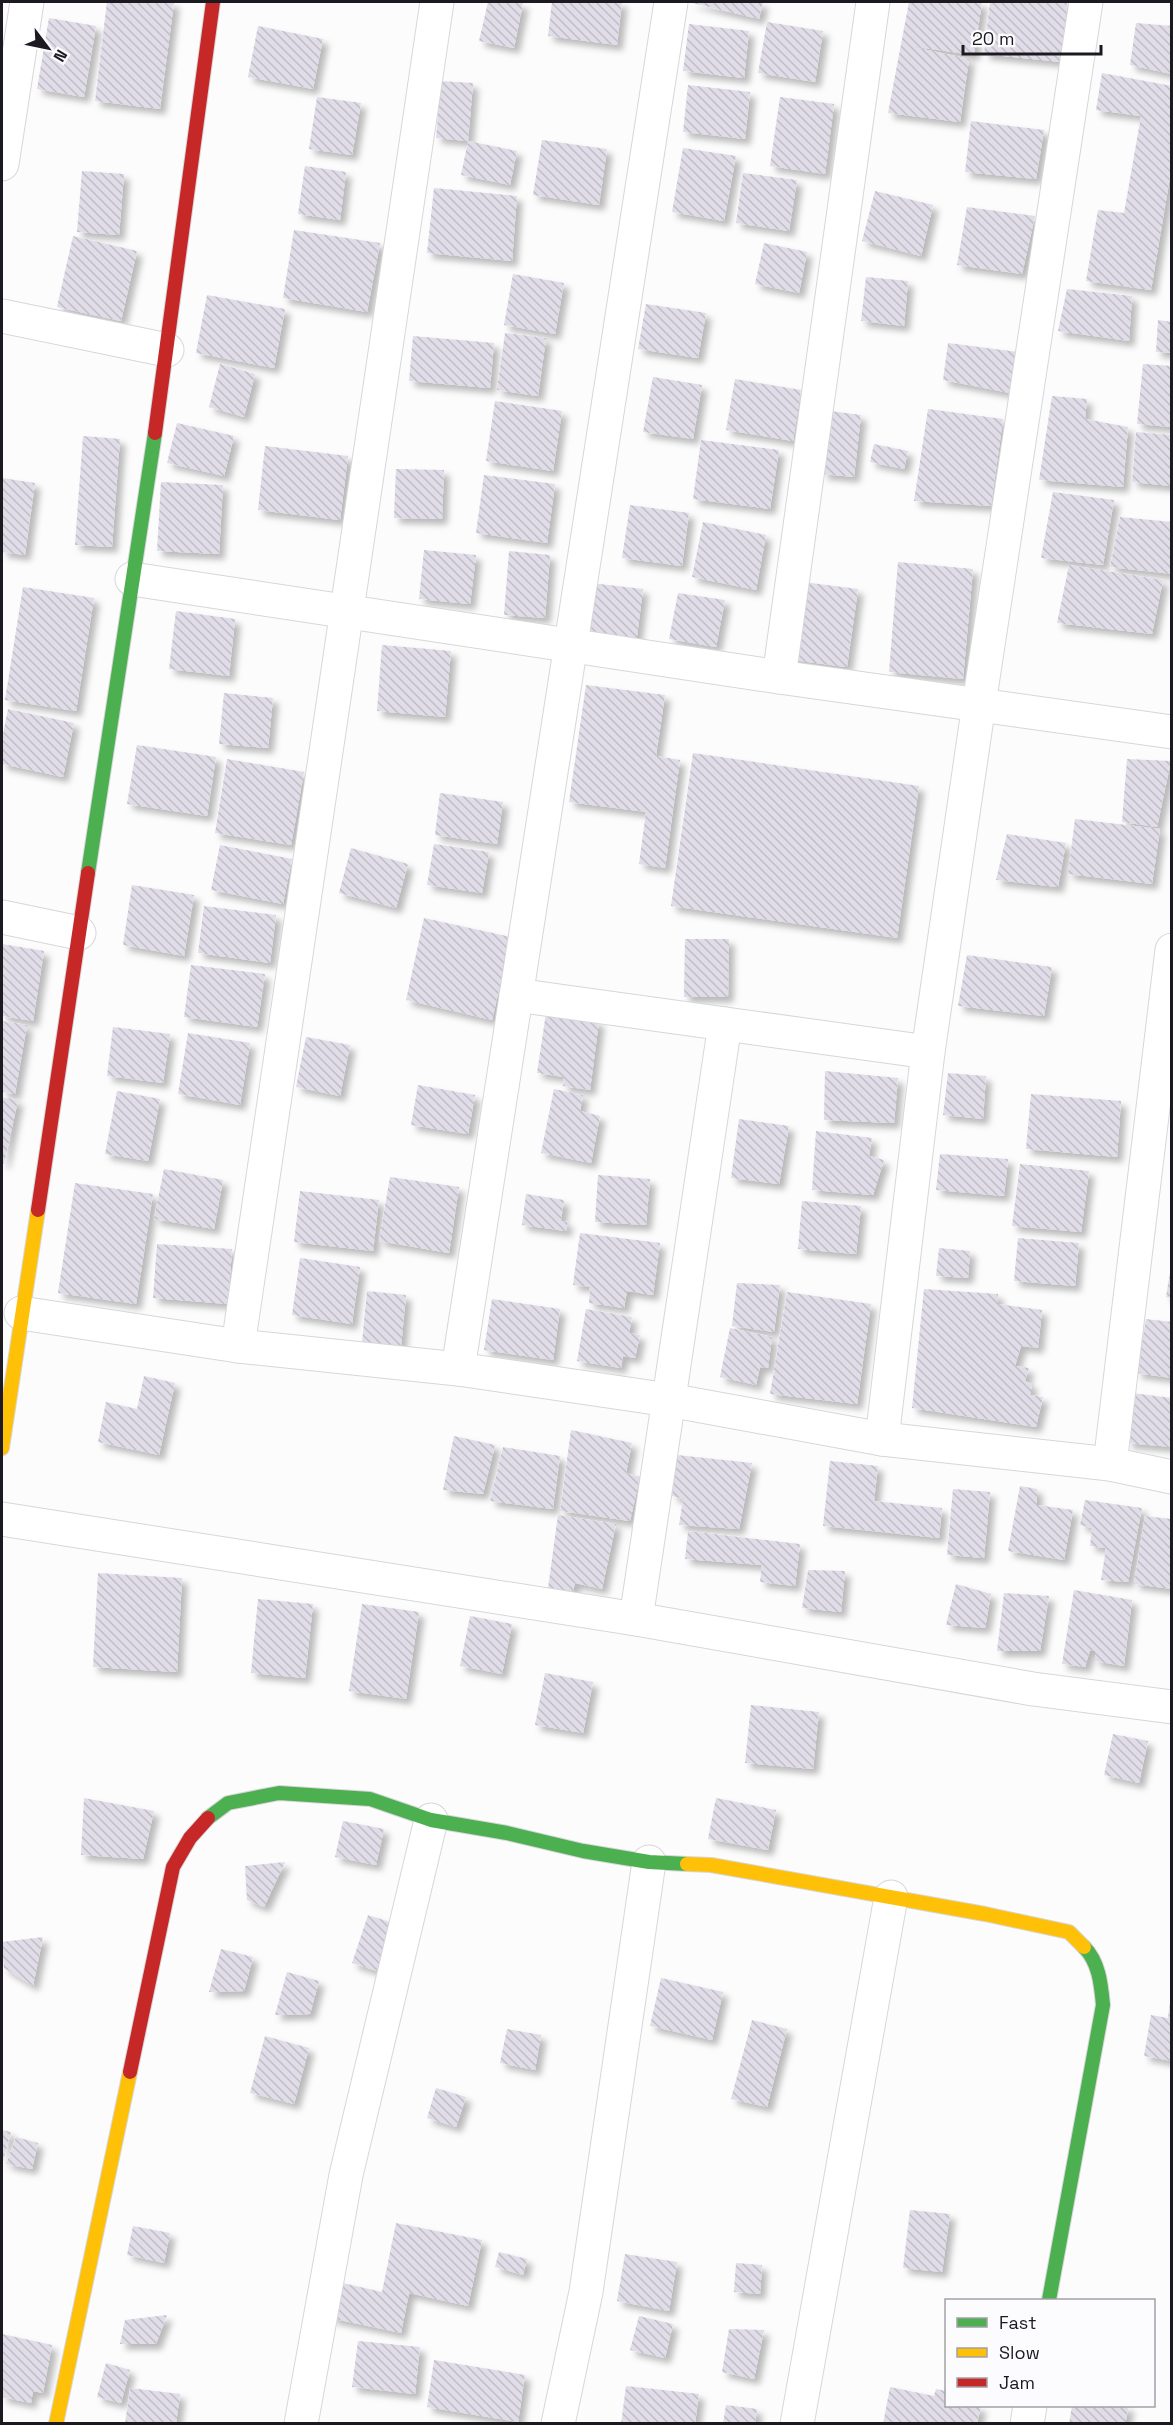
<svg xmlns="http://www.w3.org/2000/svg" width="1173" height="2425" viewBox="0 0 1173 2425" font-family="'Space Grotesk',sans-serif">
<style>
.building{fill:url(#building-back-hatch);filter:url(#shadow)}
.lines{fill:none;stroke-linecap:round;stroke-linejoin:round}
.street-casing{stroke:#d7d6d9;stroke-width:35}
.fast-casing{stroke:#d7d6d9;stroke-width:16}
.slow-casing{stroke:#d7d6d9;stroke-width:16}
.jam-casing{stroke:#d7d6d9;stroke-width:16}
.street{stroke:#fff;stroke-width:33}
.fast{stroke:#4caf50;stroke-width:14}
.slow{stroke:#ffc107;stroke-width:14}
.jam{stroke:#c62828;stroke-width:14}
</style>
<defs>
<pattern id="building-back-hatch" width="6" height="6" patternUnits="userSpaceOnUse" patternTransform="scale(1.5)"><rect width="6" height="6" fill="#e0dde8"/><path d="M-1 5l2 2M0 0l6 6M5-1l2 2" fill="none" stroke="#c0bdc7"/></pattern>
<filter id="shadow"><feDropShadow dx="5.5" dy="5.5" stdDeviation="3" flood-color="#0004"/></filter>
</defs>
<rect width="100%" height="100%" fill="#fcfcfd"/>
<g class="building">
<polygon points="107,2 174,2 160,109 95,101"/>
<polygon points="488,2 523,3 514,48 479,41"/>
<polygon points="552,2 622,2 617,45 548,36"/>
<polygon points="688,2 763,2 759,19"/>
<polygon points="909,2 982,2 974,55 909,46 969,59 960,122 888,113"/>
<polygon points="990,2 1067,2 1062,62 984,54"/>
<polygon points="49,18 96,26 84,97 37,89"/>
<polygon points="767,22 823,31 815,82 758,73"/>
<polygon points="1136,23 1172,26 1172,74 1130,65"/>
<polygon points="689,24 749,31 744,78 683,71"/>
<polygon points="258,26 323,39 313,89 248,77"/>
<polygon points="1102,73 1172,86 1172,165 1151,290 1086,281 1098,210 1124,213 1141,116 1096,110"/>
<polygon points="441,81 473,83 468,141 436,138"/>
<polygon points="688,85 750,92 745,139 683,132"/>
<polygon points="317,97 361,103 352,155 309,149"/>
<polygon points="780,97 834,104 825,174 770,166"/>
<polygon points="971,121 1044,130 1036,179 965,172"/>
<polygon points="542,140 607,149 599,205 533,195"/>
<polygon points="468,141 517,151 510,185 461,175"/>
<polygon points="683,148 736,156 724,221 672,212"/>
<polygon points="305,166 346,172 340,220 298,214"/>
<polygon points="82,171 124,174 119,235 77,232"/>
<polygon points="743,173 797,180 789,231 736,223"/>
<polygon points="434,188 517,196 512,261 427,253"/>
<polygon points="875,191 933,205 921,256 862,241"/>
<polygon points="967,207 1035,216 1022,274 957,265"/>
<polygon points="294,230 380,243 367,312 283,298"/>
<polygon points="73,236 137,251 121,321 57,307"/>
<polygon points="764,243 807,252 799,293 755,284"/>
<polygon points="513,274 564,283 555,334 504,325"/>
<polygon points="866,277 908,281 904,326 861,321"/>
<polygon points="1067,289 1132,296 1129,341 1058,331"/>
<polygon points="207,295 285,309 274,368 196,353"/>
<polygon points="646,304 706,313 698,358 638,349"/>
<polygon points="1158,320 1172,322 1172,353 1156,352"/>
<polygon points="505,333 546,338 538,396 497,390"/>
<polygon points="413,336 494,343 490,388 409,381"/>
<polygon points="948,343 1018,352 1010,393 943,380"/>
<polygon points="220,364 255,374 244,417 209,407"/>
<polygon points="1143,364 1172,366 1172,427 1137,424"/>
<polygon points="653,377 702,385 693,439 643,432"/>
<polygon points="735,379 801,390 793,441 726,430"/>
<polygon points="1052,396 1087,399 1085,419 1128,427 1123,487 1039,480"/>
<polygon points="495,401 562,411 553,471 486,461"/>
<polygon points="928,409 1003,419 991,506 914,501"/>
<polygon points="830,411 861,415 854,477 822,474"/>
<polygon points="177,423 234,436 224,476 167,463"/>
<polygon points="1136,432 1172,435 1172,486 1132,482"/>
<polygon points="83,436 120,439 112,547 75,545"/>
<polygon points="701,440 779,450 770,509 693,499"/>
<polygon points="874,444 908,451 904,469 870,462"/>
<polygon points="265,446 348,456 340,520 258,510"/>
<polygon points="396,469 444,470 442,519 394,518"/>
<polygon points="484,475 555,484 547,543 476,533"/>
<polygon points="2,478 35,483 25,555 2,552"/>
<polygon points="161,482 223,485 219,554 157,551"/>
<polygon points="1053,492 1114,500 1103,565 1041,558"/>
<polygon points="630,505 689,513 682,566 622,558"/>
<polygon points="1120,517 1172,522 1172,574 1110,567"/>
<polygon points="703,522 766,535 756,590 692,577"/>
<polygon points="424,550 476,555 470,604 419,599"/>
<polygon points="509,551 550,555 545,618 504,615"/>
<polygon points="898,562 973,569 963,679 889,672"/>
<polygon points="1069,565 1163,580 1152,634 1057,623"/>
<polygon points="795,581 858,589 847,667 785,659"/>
<polygon points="591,583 643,589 636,644 584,637"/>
<polygon points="23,587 94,598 76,711 5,700"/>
<polygon points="678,593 725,600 716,647 669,639"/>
<polygon points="176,611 235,619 229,676 169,669"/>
<polygon points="382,645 451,651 445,717 377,711"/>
<polygon points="586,685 665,695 656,756 680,760 665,868 639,864 646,812 569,802"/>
<polygon points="224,693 273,698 268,748 219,744"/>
<polygon points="8,709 74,723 63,777 2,764 2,739"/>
<polygon points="137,745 216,757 207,816 127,804"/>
<polygon points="693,753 919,786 897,938 671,906"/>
<polygon points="227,759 304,772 291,845 215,833"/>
<polygon points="1127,759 1171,761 1157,827 1122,822"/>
<polygon points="440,793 503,802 497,844 435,835"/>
<polygon points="1075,819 1160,829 1152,884 1068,874"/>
<polygon points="1007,834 1066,843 1058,887 996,880"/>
<polygon points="434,844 489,852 482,893 427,885"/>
<polygon points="220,845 292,859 283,904 211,890"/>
<polygon points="351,848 408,864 396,908 339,893"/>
<polygon points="132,885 194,895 184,956 123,945"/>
<polygon points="204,906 276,915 270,963 198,953"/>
<polygon points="424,918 511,937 492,1020 406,1000"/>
<polygon points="685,939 729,939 728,997 684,997"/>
<polygon points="2,944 44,951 33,1021 2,1016"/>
<polygon points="967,955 1052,967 1044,1016 958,1006"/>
<polygon points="191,965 265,974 257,1027 184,1017"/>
<polygon points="546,1013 599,1021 590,1090 563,1086 564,1077 537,1073"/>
<polygon points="2,1021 27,1025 15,1094 2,1092"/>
<polygon points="113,1027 170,1034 163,1083 107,1076"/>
<polygon points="188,1033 250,1043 240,1105 178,1094"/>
<polygon points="306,1037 350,1045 340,1096 296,1087"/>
<polygon points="825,1071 898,1078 894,1123 824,1120"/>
<polygon points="948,1073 986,1076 983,1119 943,1115"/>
<polygon points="418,1085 475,1095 468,1134 411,1125"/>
<polygon points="554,1089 583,1095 580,1111 600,1116 591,1163 541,1153"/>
<polygon points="117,1091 160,1099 148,1161 105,1154"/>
<polygon points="1031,1094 1121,1101 1117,1157 1026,1149"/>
<polygon points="2,1097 18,1100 4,1164 2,1164"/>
<polygon points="739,1119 789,1126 779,1184 731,1178"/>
<polygon points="816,1131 872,1138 869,1156 884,1160 873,1195 812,1190"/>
<polygon points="940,1154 1008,1159 1004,1196 936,1190"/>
<polygon points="1020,1164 1089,1171 1081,1232 1012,1226"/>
<polygon points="164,1169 223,1180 214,1229 154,1219"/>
<polygon points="598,1175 650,1179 646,1225 595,1222"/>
<polygon points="390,1177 459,1187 449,1253 379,1241"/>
<polygon points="75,1183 153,1194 136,1304 58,1293"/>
<polygon points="300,1191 379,1200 373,1251 294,1242"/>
<polygon points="526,1194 564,1200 561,1221 568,1222 566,1231 522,1225"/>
<polygon points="802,1201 861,1206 856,1254 798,1249"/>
<polygon points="580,1233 660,1243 653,1295 627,1291 624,1308 589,1303 590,1287 573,1285"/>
<polygon points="1018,1238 1079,1243 1075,1286 1014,1281"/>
<polygon points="157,1244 232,1249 228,1304 153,1298"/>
<polygon points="939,1248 970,1251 968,1278 936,1276"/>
<polygon points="300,1258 360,1267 352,1324 292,1315"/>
<polygon points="1170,1272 1172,1272 1172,1298 1166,1297"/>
<polygon points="737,1283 780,1285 774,1332 732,1326"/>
<polygon points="924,1289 998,1294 998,1304 1042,1310 1038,1348 1021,1346 1015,1366 1029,1368 1025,1381 1032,1384 1030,1395 1043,1397 1036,1427 912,1408"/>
<polygon points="367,1291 406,1295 401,1347 362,1342"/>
<polygon points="787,1292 871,1304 857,1404 770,1394"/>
<polygon points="492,1299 560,1309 553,1360 484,1350"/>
<polygon points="586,1309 632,1317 629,1333 640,1335 635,1358 623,1356 621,1368 577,1361"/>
<polygon points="1146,1319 1172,1322 1172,1378 1136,1373"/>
<polygon points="730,1328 772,1337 768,1368 760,1367 756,1385 720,1377"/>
<polygon points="144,1376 175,1383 159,1455 98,1442 106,1402 137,1409"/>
<polygon points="1132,1393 1172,1398 1172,1447 1127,1443"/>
<polygon points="571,1430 632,1443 626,1473 640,1477 630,1521 560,1511"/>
<polygon points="454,1436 495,1445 483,1494 443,1490"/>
<polygon points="503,1447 560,1456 553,1509 490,1501"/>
<polygon points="677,1455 752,1463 739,1529 679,1525 683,1499 672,1496"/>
<polygon points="830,1461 878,1466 874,1501 942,1508 939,1538 823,1526"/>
<polygon points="1020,1486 1037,1489 1037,1505 1073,1510 1064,1560 1008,1551"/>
<polygon points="953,1489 990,1492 984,1558 947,1555"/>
<polygon points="1085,1500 1142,1508 1128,1582 1101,1580 1106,1548 1090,1546 1092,1528 1080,1525"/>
<polygon points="558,1515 616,1524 602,1589 575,1583 573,1591 548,1588"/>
<polygon points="1145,1516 1172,1519 1172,1589 1134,1584"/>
<polygon points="688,1531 800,1544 795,1586 760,1582 762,1565 685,1559"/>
<polygon points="808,1570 845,1571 841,1612 802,1608"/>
<polygon points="98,1573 182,1578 177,1672 93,1667"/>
<polygon points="956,1584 991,1594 985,1628 946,1625"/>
<polygon points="1074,1590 1132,1600 1124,1666 1095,1661 1095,1651 1090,1650 1085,1667 1062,1664"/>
<polygon points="1004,1593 1049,1596 1040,1651 997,1651"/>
<polygon points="258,1599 313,1604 305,1678 251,1673"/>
<polygon points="362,1604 419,1612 406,1699 349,1691"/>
<polygon points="470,1616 512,1624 502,1674 460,1666"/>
<polygon points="545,1673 593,1682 583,1733 535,1725"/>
<polygon points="751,1705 819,1712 813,1769 745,1763"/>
<polygon points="1113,1734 1148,1741 1139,1783 1104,1775"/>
<polygon points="84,1798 154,1811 143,1859 81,1855"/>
<polygon points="716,1798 776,1810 768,1850 708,1839"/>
<polygon points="343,1821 384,1829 376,1865 335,1857"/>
<polygon points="285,1862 264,1907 247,1900 245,1866"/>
<polygon points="368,1915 402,1926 386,1974 352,1963"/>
<polygon points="43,1937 33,1986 4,1968 2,1942"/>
<polygon points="221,1949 253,1957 244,1991 209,1992"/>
<polygon points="287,1972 319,1981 310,2014 275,2015"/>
<polygon points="661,1978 723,1992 712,2040 650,2026"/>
<polygon points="1170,2001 1172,2061 1144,2056 1151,2015 1168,2018"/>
<polygon points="752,2020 787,2029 767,2107 731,2099"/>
<polygon points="507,2029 541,2035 535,2070 500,2063"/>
<polygon points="265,2036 309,2048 294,2104 250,2093"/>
<polygon points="436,2088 466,2097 456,2127 427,2118"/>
<polygon points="2,2130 11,2132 2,2165"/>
<polygon points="16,2137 38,2143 32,2169 6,2164"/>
<polygon points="910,2210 950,2214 942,2272 903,2268"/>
<polygon points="396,2223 482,2240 468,2306 409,2293 401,2333 330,2318 338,2282 382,2292"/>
<polygon points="133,2226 170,2233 164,2263 127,2255"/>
<polygon points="499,2252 527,2259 523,2275 495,2267"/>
<polygon points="625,2254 677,2262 669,2311 617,2301"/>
<polygon points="736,2263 762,2265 760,2294 734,2292"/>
<polygon points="167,2315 156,2344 120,2344 125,2320"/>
<polygon points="639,2316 673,2324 665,2358 630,2350"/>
<polygon points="729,2329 764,2330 754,2379 722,2372"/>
<polygon points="2,2334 52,2345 43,2393 33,2391 31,2403 2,2397"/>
<polygon points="358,2341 420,2347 415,2394 352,2387"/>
<polygon points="434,2360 525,2375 518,2422 427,2407"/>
<polygon points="106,2363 130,2370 121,2403 97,2397"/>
<polygon points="626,2386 699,2394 695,2424 621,2424"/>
<polygon points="890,2387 934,2396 936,2389 946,2391 946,2406 981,2406 977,2424 883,2424"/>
<polygon points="130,2388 180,2394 176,2424 125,2424"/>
<polygon points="726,2405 757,2409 755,2424 723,2424"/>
<polygon points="1072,2406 1129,2406 1125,2424 1069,2424"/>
</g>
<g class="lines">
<defs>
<g id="street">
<polyline points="2,164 27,2"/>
<polyline points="2,316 167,350"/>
<polyline points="132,579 779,677 1172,732"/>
<polyline points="779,677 873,2"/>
<polyline points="2,917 79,933"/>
<polyline points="516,995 928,1052"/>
<polyline points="21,1313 238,1346 458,1369 669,1400 882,1439 1110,1464 1172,1477"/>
<polyline points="238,1346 437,2"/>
<polyline points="458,1369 671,2"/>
<polyline points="882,1439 928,1052 979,704 1086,2"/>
<polyline points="1110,1464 1172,950"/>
<polyline points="2,1519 636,1619 1033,1689 1172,1707"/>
<polyline points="636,1619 725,1024"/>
<polyline points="301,2424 346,2175 431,1820"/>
<polyline points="558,2424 586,2292 649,1862"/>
<polyline points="797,2424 891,1897"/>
<polyline points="1027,2424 1030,2406"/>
</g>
<g id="fast">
<polyline points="88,873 155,433"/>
<polyline points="208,1818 228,1803 279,1793 370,1799 431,1820 507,1833 583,1851 649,1862 687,1864"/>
<path d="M 1049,2300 L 1103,2005 C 1101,1984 1099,1962 1084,1947"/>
</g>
<g id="slow">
<polyline points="2,1448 38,1210"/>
<polyline points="687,1864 711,1865 985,1914 1069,1932 1084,1947"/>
<polyline points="56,2424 130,2072"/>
</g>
<g id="jam">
<polyline points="155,433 213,2"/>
<polyline points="38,1210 88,873"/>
<polyline points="130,2072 173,1867 190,1838 208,1818"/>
</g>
</defs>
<use href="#street" class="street-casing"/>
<use href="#fast" class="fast-casing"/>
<use href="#slow" class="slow-casing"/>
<use href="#jam" class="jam-casing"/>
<use href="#street" class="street"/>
<use href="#fast" class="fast"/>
<use href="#slow" class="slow"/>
<use href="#jam" class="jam"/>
</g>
<rect width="1173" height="2425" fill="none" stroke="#1c1a20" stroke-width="6"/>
<rect x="945" y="2299" width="210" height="108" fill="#fcfbfe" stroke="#a2a1a5" stroke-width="1.5"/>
<rect x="957" y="2318" width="30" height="9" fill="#4caf50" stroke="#a2a1a5" stroke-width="1.5"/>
<text x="999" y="2329" font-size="18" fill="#1c1a20">Fast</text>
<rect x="957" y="2348" width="30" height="9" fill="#ffc107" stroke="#a2a1a5" stroke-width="1.5"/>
<text x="999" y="2359" font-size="18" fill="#1c1a20">Slow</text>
<rect x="957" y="2378" width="30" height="9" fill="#c62828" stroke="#a2a1a5" stroke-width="1.5"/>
<text x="999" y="2389" font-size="18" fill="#1c1a20">Jam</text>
<g transform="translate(48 48) rotate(122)" stroke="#fcfbfe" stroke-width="4.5" paint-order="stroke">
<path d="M0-4.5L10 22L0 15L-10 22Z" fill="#1c1a20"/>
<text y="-9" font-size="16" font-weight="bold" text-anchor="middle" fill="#1c1a20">N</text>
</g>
<path d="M963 45v9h138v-9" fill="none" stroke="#1c1a20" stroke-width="3"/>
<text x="972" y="45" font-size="18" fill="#1c1a20" stroke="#fcfbfe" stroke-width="4.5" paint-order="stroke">20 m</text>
</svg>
